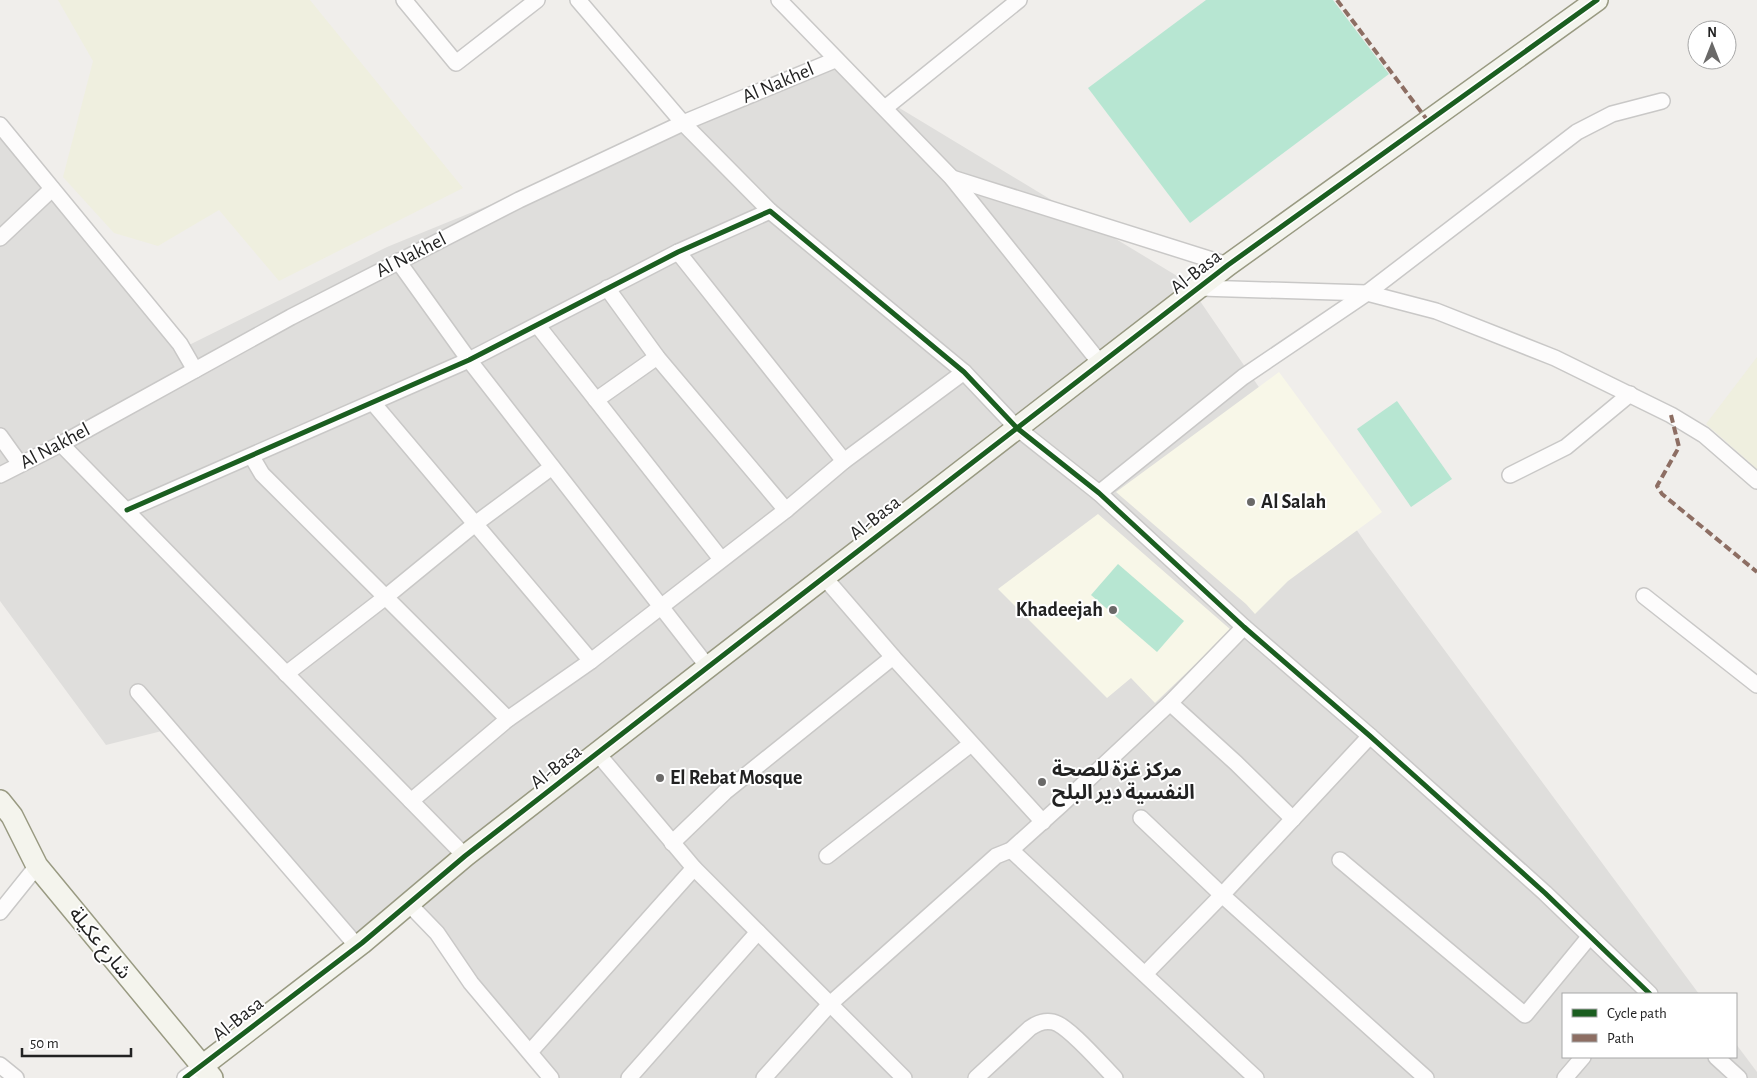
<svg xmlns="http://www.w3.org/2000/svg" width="1757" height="1078" viewBox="0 0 1757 1078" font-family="'Alegreya Sans','Noto Sans Arabic',sans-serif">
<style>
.residential{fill:#dfdedc}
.education{fill:#f8f7e8}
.farmland{fill:#efefdf}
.pitch{fill:#b7e6d2}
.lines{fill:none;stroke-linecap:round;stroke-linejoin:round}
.street-casing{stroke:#c9c8c7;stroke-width:18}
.secondary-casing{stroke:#999a82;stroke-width:24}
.street{stroke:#fdfcfc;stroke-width:15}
.secondary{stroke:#f4f4ed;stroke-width:21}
.quiet{stroke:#8d6e63;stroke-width:4;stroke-dasharray:8 4;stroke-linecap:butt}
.cycleway-casing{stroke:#fff;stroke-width:8}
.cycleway{stroke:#1b5e20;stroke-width:5}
.poi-dot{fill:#6a6968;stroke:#fff;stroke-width:2}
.labels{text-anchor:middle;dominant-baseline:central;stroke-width:4;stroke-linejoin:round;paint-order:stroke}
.street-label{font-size:20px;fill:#222;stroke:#fff}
.poi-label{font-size:20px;font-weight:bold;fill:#222;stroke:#fff;text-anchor:start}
</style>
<rect width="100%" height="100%" fill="#f0eeeb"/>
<polygon class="residential" points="830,66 1187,282 1369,548 1699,994 1563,994 1563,1057 1736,1057 1736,1044 1757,1072 1757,1078 551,1078 412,913 362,943 162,731 106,745 0,601 0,121 181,349 387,247"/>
<g class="education">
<polygon points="1279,372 1382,512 1288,581 1255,614 1246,604 1116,492"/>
<polygon points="1098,514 1231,630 1155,703 1131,678 1107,698 998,589"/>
</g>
<g class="farmland">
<polygon points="58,0 310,0 463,188 279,281 219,210 158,246 114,233 63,177 93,61"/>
<polygon points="1757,357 1757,469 1706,424"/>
</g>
<g class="pitch">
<polygon points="1206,0 1333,0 1389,74 1190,223 1088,88"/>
<polygon points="1397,401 1452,479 1411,507 1357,429"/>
<polygon points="1118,564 1184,621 1157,652 1091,595"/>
</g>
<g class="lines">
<defs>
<g id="street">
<polyline points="404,0 456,63 537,0"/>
<polyline points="578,0 683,123 770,211"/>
<polyline points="779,0 952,178 1101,364"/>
<polyline points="885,108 1019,0"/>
<polyline points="0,125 180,344 195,370"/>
<polyline points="952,178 1228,265"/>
<polyline points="0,238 52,189"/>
<polyline points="678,252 844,461"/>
<polyline points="398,261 469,360 708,667"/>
<polyline points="607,288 657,357 786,510"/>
<polyline points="1200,288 1367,293 1436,311 1555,358 1671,415 1704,435 1757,481"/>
<polyline points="538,326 721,559"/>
<polyline points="596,400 657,357"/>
<polyline points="374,404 591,661"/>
<polyline points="0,436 20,464"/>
<polyline points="61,444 465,856"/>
<polyline points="252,457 262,474 508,719"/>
<polyline points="0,475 61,444 291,317 519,200 683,123 835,60"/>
<polyline points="1510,475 1566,447 1630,394"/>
<polyline points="1099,493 1243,377 1367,293 1577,132 1612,114 1662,101"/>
<polyline points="127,510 469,360 678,252 770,211 964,372 1017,428 1099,493 1244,627 1370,736 1545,893 1650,994"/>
<polyline points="824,577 893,657 1043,822"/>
<polyline points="1644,596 1757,685"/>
<polyline points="286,674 387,596 475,524 552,467"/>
<polyline points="138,692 357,946"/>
<polyline points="1170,703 1236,763 1293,819"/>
<polyline points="598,754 694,868 904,1078"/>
<polyline points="411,801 508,719 591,661 786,510 844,461 964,372"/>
<polyline points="1141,818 1222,895 1426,1078"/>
<polyline points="672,843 725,792 893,657"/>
<polyline points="1011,850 1256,1078"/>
<polyline points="827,856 971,744"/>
<polyline points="1340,860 1525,1015 1590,936"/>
<polyline points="408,903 437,933 471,983 551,1078"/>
<polyline points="0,912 37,866"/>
<polyline points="1145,974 1222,895 1370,736"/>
<polyline points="530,1052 694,868"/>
<polyline points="1716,1057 1739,1078"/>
<polyline points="0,1065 16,1078"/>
<polyline points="185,1078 201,1067"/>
<polyline points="629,1078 758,932"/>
<polyline points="764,1078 830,1004 996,856 1011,850 1061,805 1170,703 1244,627"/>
<path d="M 976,1078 L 1030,1028 C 1037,1023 1044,1020 1053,1022 C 1068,1025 1102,1065 1115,1078"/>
<polyline points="1565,1078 1583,1057"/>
</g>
<g id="secondary">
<polyline points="0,801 12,816 37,866 212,1078"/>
<polyline points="201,1067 362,943 465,856 708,667 1228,265 1597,0"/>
</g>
</defs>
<use href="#street" class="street-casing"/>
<use href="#secondary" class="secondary-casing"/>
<use href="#street" class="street"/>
<use href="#secondary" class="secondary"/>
<g class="quiet">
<polyline points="1337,0 1428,121"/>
<polyline points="1671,415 1679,447 1657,486 1662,494 1757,572"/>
</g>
<defs>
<g id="cycleway">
<polyline points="127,510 469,360 678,252 770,211 964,372 1017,428 1099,493 1244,627 1370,736 1545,893 1650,994"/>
<polyline points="185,1078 362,943 465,856 708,667 1228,265 1597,0"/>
</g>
</defs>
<use href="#cycleway" class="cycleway-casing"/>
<use href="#cycleway" class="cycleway"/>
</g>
<g class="poi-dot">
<circle cx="1251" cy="502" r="5"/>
<circle cx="1113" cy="610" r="5"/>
<circle cx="660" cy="778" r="5"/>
<circle cx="1042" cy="782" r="5"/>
</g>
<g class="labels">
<g class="street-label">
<text transform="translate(778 83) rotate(-23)">Al Nakhel</text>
<text transform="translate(411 255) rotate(-27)">Al Nakhel</text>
<text transform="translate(1196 272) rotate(-38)">Al-Basa</text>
<text transform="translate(55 446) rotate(-28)">Al Nakhel</text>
<text transform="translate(875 518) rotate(-38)">Al-Basa</text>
<text transform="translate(556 767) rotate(-38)">Al-Basa</text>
<text transform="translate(100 943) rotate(51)">شارع عكيلة</text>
<text transform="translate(238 1019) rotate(-38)">Al-Basa</text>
</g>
<g class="poi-label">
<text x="1261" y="502">Al Salah</text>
<text x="1103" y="610" text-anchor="end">Khadeejah</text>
<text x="1052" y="770">مركز غزة للصحة<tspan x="1052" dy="23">النفسية دير البلح</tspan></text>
<text x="670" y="778">El Rebat Mosque</text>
</g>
</g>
<rect x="1562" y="993" width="175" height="65" fill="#ffffff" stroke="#a7a7a7"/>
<rect x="1572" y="1009" width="25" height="8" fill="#1b5e20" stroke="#a7a7a7"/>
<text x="1607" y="1018" font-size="15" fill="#222222">Cycle path</text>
<rect x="1572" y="1034" width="25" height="8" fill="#8d6e63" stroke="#a7a7a7"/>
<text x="1607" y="1043" font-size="15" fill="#222222">Path</text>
<g transform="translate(1712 45)"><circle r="24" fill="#ffffff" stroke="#a7a7a7"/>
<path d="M0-4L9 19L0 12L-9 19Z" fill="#6a6968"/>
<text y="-8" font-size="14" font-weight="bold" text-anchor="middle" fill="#222222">N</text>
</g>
<path d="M22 1048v8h109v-8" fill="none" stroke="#222222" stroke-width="2.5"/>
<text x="30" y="1048" font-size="15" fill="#222222" stroke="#ffffff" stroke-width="4" paint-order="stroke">50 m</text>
</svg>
